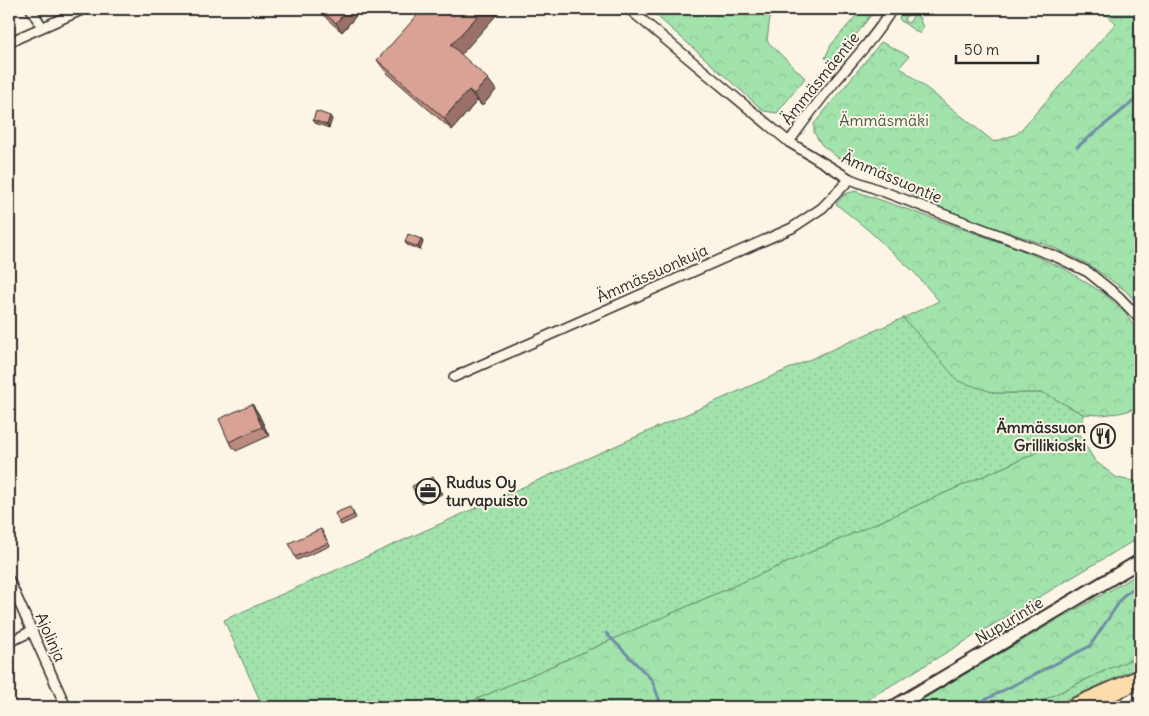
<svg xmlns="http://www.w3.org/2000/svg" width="1149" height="716" viewBox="0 0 1149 716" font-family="Delius,sans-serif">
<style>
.grass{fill:url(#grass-dots);stroke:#66876c}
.forest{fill:url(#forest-crowns);stroke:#66876c}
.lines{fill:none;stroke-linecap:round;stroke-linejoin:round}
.stream{stroke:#6f8da7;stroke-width:3}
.minor-casing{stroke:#2b2b2b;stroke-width:12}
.secondary-casing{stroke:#2b2b2b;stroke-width:16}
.motorway-casing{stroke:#2b2b2b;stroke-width:21}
.minor{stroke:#fcf5e5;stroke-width:9}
.secondary{stroke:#fcf5e5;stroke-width:12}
.motorway{stroke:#fddcac;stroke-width:18}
.wall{fill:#bb8b7f;stroke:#2b2b2b}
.shaded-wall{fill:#997168;stroke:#2b2b2b}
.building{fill:#daa294;stroke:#2b2b2b}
.labels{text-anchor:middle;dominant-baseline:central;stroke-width:4;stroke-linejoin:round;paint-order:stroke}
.street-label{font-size:16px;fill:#2b2b2b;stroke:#fcf5e5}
.park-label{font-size:16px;fill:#49594b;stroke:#fcf5e5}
.poi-label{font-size:16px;font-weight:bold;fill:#2b2b2b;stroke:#fcf5e5;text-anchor:end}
</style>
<defs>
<pattern id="grass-dots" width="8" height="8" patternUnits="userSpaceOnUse" patternTransform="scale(1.25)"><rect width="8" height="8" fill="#a2e3ac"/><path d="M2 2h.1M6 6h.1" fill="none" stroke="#8cc394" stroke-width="1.8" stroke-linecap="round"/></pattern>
<pattern id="forest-crowns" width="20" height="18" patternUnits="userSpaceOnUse" patternTransform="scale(1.25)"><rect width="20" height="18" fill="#a2e3ac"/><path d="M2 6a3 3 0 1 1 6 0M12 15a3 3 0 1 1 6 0" fill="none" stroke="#8cc394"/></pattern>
</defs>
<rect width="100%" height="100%" fill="#fcf5e5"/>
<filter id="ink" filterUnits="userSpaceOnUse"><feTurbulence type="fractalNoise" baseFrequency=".02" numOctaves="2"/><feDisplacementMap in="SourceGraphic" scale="10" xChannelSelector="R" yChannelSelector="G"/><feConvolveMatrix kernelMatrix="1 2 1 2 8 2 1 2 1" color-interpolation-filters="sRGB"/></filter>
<g filter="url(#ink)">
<g class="grass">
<polygon points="862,9 875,9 875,15 871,15 838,59 833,60 825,58 831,45"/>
<polygon points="902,9 912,9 905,18 904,21 909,23 915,13 919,17 923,28 920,34 901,21 899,18"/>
<polygon points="903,318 925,342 995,393 1044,393 1083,414 1083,425 1079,434 459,707 263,707 224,620"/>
<polygon points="1140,656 1140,667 1050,707 1029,707 1108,669"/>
</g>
<g class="forest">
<polygon points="649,9 771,9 767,41 805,78 777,113 764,111"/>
<polygon points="1100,9 1140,9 1140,307 1126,291 1088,264 1050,246 992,227 922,201 889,179 868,169 837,157 822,145 814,133 814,124 881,42 909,56 900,67 994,142 1017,134 1116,23"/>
<polygon points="855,191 1017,248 1065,269 1106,295 1126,314 1140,336 1140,408 1119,413 1101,415 1083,414 1044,393 995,393 958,381 925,342 903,318 939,301 913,271 867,229 836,204 845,194"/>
<polygon points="1079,434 1095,461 1117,478 1140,482 1140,537 855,707 459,707"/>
<polygon points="1140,573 1140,656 1108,669 1029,707 909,707 1049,625"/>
</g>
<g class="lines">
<g class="stream">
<polyline points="1077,147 1140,96"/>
<polyline points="606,633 652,680 662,707"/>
<polyline points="971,707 1090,646 1124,595 1140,585"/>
</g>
<defs>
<g id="minor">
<polyline points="31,9 42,27"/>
<polyline points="629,9 789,142 850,179 1057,257 1088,272 1119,297 1140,319"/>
<polyline points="9,42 84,9"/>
<path d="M 789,142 C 803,122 818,102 834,83 C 854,59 876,36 892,9"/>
<polyline points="454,377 792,228 822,208 850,179"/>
<polyline points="9,580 66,707"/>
<polyline points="9,642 32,631"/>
</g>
<polyline id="secondary" points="894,707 1140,561"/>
<g id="motorway">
<polyline points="1076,707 1140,679"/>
<polyline points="1139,707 1140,707"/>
</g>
</defs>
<use href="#minor" class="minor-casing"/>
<use href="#secondary" class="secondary-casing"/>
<use href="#motorway" class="motorway-casing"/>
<use href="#minor" class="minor"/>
<use href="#secondary" class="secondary"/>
<use href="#motorway" class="motorway"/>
</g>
<g class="wall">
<polygon points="362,9 342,32 327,19 320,10"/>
<polygon points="461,55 496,90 482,106 477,101 452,130 386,72 377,60"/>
<polygon points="332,119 329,128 315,123 313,120"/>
<polygon points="421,239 423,242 420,250 407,245 405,242"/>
<polygon points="252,404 258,413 269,436 236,451 229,442"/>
<polygon points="1107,427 1109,430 1108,442 1097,441 1095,438"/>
<polygon points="433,477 437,483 442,494 421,503 417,497"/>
<polygon points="352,510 356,518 341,525 339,522"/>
<polygon points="321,529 330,546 297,560 295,557"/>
</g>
<g class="shaded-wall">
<polygon points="348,9 362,9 342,32 336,23"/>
<polygon points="484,9 502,9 459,57 451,45"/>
<polygon points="488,79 496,90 482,106 474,94"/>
<polygon points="469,90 477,101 452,130 444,118"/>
<polygon points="330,116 332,119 329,128 327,125"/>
<polygon points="421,239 423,242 420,250 418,247"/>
<polygon points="252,404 258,413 269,436 262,427"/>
<polygon points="1107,427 1109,430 1108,442 1106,439"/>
<polygon points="433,477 437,483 442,494 438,488"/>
</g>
<g class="building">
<polygon points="321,9 348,9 336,23 320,10"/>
<polygon points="423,9 484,9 451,45 488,79 474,94 469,90 444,118 377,60"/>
<polygon points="316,111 330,116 327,125 313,120"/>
<polygon points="408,234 421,239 418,247 405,242"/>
<polygon points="252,404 262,427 229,442 219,419"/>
<polygon points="1095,427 1107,427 1106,439 1095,438"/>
<polygon points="433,477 438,488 417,497 412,486"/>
<polygon points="350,507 354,515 339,522 335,513"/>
<polygon points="321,529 328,543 295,557 289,543"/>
</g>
</g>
<defs>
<symbol id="restaurant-ring" viewBox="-11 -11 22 22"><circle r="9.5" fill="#fcf5e5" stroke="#2b2b2b" stroke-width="1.5"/><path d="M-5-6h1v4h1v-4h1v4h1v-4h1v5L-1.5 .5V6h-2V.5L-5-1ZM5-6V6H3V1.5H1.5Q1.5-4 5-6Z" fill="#2b2b2b"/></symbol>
<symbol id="office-ring" viewBox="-11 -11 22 22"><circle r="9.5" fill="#fcf5e5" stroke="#2b2b2b" stroke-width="1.5"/><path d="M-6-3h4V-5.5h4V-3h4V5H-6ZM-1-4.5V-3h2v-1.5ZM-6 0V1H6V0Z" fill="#2b2b2b"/></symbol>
</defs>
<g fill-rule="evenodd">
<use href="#restaurant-ring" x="1089" y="422" width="28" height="28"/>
<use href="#office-ring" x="414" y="477" width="28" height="28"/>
</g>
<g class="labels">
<g class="street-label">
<text transform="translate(820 78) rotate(-51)">Ämmäsmäentie</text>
<text transform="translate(892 177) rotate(23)">Ämmässuontie</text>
<text transform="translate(652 273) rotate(-24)">Ämmässuonkuja</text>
<text transform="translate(1009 620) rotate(-31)">Nupurintie</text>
<text transform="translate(51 637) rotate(66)">Ajolinja</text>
</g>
<g class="park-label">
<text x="884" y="120">Ämmäsmäki</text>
</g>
<g class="poi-label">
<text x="1086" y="427">Ämmässuon<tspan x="1086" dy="18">Grillikioski</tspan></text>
<text x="446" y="482" text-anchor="start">Rudus Oy<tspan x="446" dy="18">turvapuisto</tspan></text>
</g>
</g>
<rect width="1149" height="716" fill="none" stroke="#fcf5e5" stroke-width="30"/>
<rect x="15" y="15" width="1119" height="686" fill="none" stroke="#2b2b2b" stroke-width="2" filter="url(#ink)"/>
<path d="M956 55v8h82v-8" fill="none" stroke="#2b2b2b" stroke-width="2.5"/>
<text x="964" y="55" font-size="15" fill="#2b2b2b" stroke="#fcf5e5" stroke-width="4" paint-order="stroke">50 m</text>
</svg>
